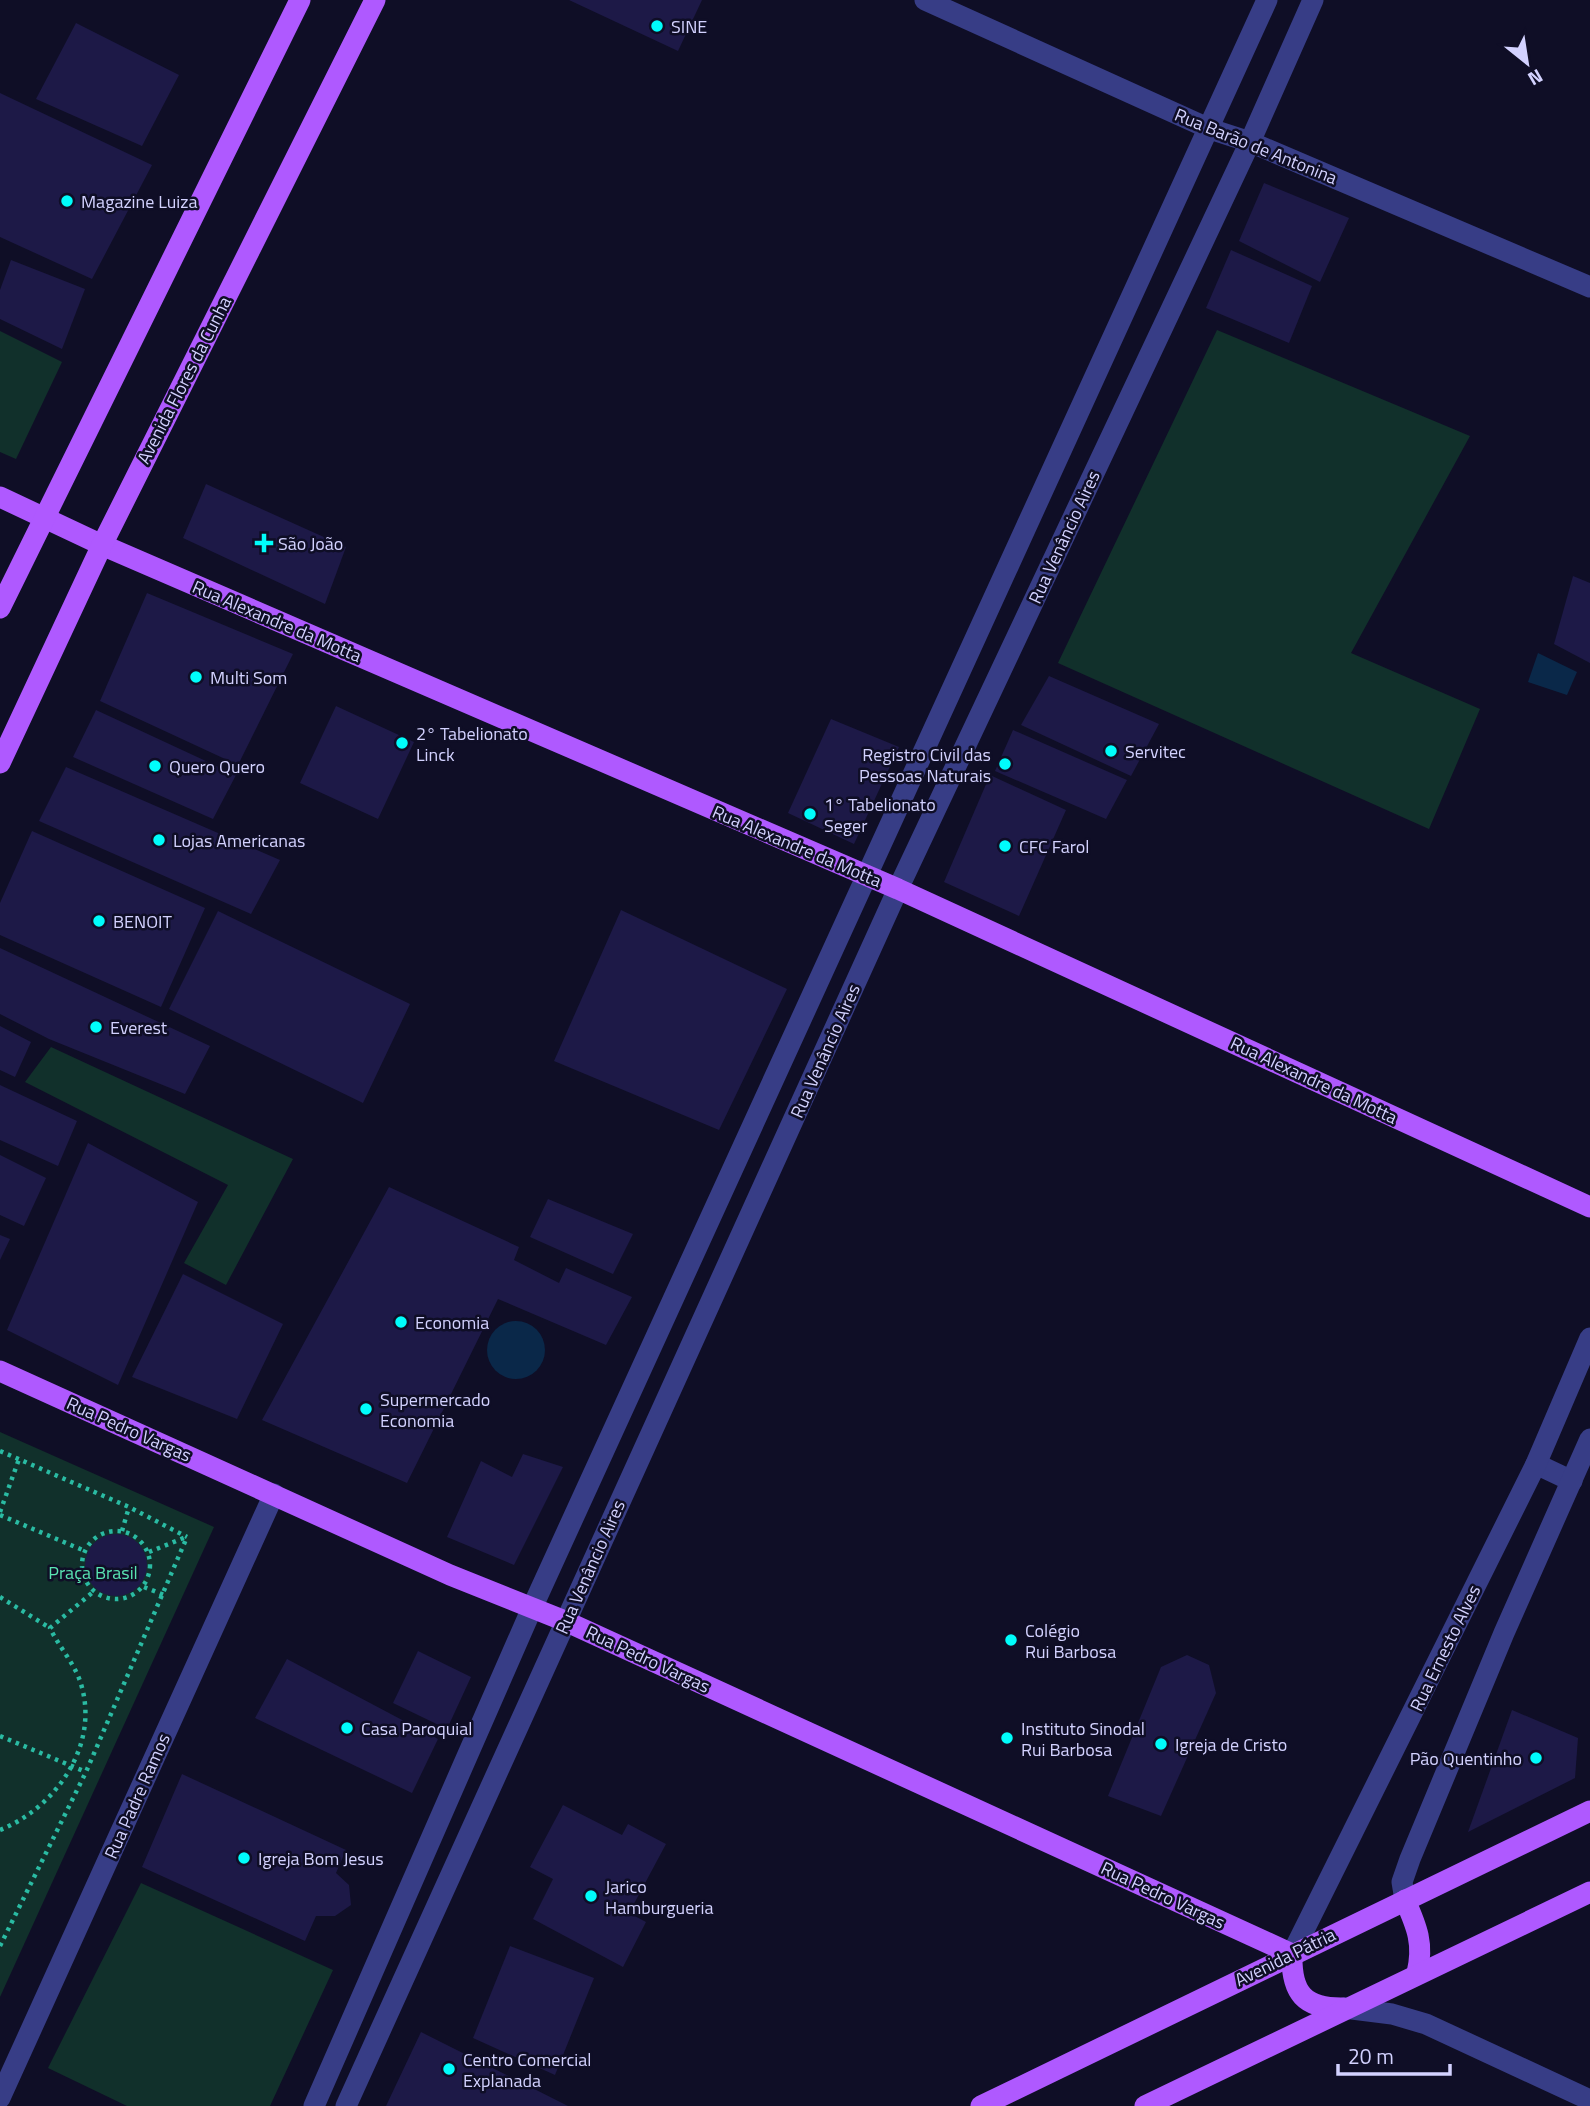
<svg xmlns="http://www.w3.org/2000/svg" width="1590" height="2106" viewBox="0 0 1590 2106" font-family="'Titillium Web',sans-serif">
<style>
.green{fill:#11302b}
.water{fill:#0a2849}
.building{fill:#1d1947}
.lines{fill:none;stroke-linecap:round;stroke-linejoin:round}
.path{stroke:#2abba3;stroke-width:4.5;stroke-dasharray:3.5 5;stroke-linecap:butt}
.minor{stroke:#373d86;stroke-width:21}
.major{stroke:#af59ff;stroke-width:21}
.poi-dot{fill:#00fdfb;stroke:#0f0e26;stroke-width:2.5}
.labels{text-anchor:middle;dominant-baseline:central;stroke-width:5;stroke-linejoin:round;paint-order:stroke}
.poi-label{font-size:18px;fill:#d3d2ff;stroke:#0f0e26;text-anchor:start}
.street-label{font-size:18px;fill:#d3d2ff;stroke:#0f0e26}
.park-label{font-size:18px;fill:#59e4b2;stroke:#0f0e26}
</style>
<rect width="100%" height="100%" fill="#0f0e26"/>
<g class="green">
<polygon points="1217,330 1470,436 1351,653 1480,709 1429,829 1058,663"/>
<polygon points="0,331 62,362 16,459 0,452"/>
<polygon points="51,1047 293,1159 226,1285 184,1263 228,1185 25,1082"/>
<polygon points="0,1432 214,1527 0,1997"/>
<polygon points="141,1883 333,1970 270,2106 127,2106 48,2068"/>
</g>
<g class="water">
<polygon points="1538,653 1577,672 1567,695 1528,682"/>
<circle cx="516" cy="1350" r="29"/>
</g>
<g class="building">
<polygon points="569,0 702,0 678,51"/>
<polygon points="76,23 179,75 142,146 36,99"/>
<polygon points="0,93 152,165 92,279 0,237"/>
<polygon points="1264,183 1349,218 1320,282 1239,241"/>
<polygon points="1231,250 1312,286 1289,343 1206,308"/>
<polygon points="11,260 85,289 62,349 0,319 0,290"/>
<polygon points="206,484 346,547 325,604 183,538"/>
<polygon points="1573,576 1590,583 1590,663 1554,644"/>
<polygon points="147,593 293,654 238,765 100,701"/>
<polygon points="1049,676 1159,724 1131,776 1021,725"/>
<polygon points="336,706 414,742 378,819 300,783"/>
<polygon points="96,710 236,775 213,819 73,757"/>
<polygon points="831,719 899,747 854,844 788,813"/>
<polygon points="1013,730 1127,780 1106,819 995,771"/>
<polygon points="66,767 280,860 251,914 39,821"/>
<polygon points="990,775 1066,810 1019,916 944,882"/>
<polygon points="32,831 205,908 161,1007 0,935 0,903"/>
<polygon points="621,910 787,989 719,1130 554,1061"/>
<polygon points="218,911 410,1004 363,1103 169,1009"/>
<polygon points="0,948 210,1046 185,1094 49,1039 0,1014"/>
<polygon points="0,1026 31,1042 15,1077 0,1070"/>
<polygon points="0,1085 77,1121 58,1166 0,1140"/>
<polygon points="88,1143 198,1202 118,1385 7,1330"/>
<polygon points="0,1155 46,1178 24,1226 0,1215"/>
<polygon points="389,1187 519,1247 514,1260 559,1283 566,1268 632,1297 606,1345 498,1299 407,1483 262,1420"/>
<polygon points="548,1199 633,1234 613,1274 530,1237"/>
<polygon points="0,1235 10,1239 0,1260"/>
<polygon points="183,1274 283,1324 237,1419 132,1377"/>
<polygon points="523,1454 563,1467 514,1565 447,1537 481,1461 512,1477"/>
<circle cx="116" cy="1565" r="31"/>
<polygon points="418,1651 471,1677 447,1729 393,1703"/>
<polygon points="1187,1655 1209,1665 1216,1693 1161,1816 1108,1796 1161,1667"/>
<polygon points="287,1659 438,1739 412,1793 255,1718"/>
<polygon points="1512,1710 1578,1738 1575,1778 1468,1832"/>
<polygon points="182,1774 346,1850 336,1873 349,1885 351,1905 335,1916 316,1916 305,1941 142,1867"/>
<polygon points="563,1805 622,1835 628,1824 666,1844 629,1913 646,1922 623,1967 533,1919 553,1879 530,1867"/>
<polygon points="510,1946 594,1978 555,2075 473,2038"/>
<polygon points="421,2032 568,2106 386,2106"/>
</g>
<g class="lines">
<g class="path">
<polyline points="0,1451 129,1507 187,1537"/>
<polyline points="0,1512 19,1459"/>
<polyline points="0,1515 85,1551"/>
<circle cx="116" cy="1565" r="34"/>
<polyline points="122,1531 129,1507"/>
<polyline points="149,1552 186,1537"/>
<polyline points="144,1587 164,1595"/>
<polyline points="0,1597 50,1628"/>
<polyline points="0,1736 86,1772"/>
<path d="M 0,1830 C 55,1808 100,1746 81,1684 C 75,1664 59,1647 50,1628 L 93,1592"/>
<polyline points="0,1946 86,1772 187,1537"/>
</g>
<g class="minor">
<polyline points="925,0 1210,129 1250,142 1590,287"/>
<polyline points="1536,1464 1572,1481"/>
<polyline points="1405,1900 1402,1882 1410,1859 1504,1633 1590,1439"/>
<polyline points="1292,1954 1536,1464 1590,1338"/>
<polyline points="1344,2008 1392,2014 1426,2024 1590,2100"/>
<polyline points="0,2098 274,1494"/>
<polyline points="314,2106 532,1608 1267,0"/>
<polyline points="346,2106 898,889 1250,142 1313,0"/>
</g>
<g class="major">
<polyline points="0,497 102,545 898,889 1590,1207"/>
<polyline points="0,608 300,0"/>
<polyline points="0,763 102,545 375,0"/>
<path d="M 0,1371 L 450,1575 L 565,1621 L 1292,1954 C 1291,1993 1304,2009 1344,2008"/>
<path d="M 1405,1900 C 1417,1927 1424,1944 1417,1973"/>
<polyline points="981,2106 1590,1811"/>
<polyline points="1145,2106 1590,1892"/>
</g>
</g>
<g class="poi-dot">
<circle cx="657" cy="26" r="7"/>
<circle cx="67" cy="201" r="7"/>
<path d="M260.5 532.5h7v7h7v7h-7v7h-7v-7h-7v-7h7z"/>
<circle cx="196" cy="677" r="7"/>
<circle cx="402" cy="743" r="7"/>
<circle cx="1111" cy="751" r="7"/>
<circle cx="1005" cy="764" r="7"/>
<circle cx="155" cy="766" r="7"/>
<circle cx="810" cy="814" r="7"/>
<circle cx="159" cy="840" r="7"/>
<circle cx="1005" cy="846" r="7"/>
<circle cx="99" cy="921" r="7"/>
<circle cx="96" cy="1027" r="7"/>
<circle cx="401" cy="1322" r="7"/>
<circle cx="366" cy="1409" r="7"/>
<circle cx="1011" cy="1640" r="7"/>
<circle cx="347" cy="1728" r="7"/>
<circle cx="1007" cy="1738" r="7"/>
<circle cx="1161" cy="1744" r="7"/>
<circle cx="1536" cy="1758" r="7"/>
<circle cx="244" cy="1858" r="7"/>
<circle cx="591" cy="1896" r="7"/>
<circle cx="449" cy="2069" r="7"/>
</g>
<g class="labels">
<g class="poi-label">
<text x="671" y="26">SINE</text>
<text x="81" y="201">Magazine Luiza</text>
<text x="278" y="543">São João</text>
<text x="210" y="677">Multi Som</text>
<text x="416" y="733">2° Tabelionato<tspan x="416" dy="21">Linck</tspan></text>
<text x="1125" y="751">Servitec</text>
<text x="991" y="754" text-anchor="end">Registro Civil das<tspan x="991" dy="21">Pessoas Naturais</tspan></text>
<text x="169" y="766">Quero Quero</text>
<text x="824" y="804">1° Tabelionato<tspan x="824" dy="21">Seger</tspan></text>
<text x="173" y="840">Lojas Americanas</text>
<text x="1019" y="846">CFC Farol</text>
<text x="113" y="921">BENOIT</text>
<text x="110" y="1027">Everest</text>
<text x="415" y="1322">Economia</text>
<text x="380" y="1399">Supermercado<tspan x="380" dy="21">Economia</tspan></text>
<text x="1025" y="1630">Colégio<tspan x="1025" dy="21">Rui Barbosa</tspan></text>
<text x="361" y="1728">Casa Paroquial</text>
<text x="1021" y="1728">Instituto Sinodal<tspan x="1021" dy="21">Rui Barbosa</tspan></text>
<text x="1175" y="1744">Igreja de Cristo</text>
<text x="1522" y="1758" text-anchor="end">Pão Quentinho</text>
<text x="258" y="1858">Igreja Bom Jesus</text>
<text x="605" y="1886">Jarico<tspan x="605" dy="21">Hamburgueria</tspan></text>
<text x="463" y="2059">Centro Comercial<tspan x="463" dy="21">Explanada</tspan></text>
</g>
<g class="street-label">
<text transform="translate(1256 146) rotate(22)">Rua Barão de Antonina</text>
<text transform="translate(184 380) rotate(-63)">Avenida Flores da Cunha</text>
<text transform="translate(1064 537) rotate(-65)">Rua Venâncio Aires</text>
<text transform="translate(277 621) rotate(23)">Rua Alexandre da Motta</text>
<text transform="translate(797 846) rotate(23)">Rua Alexandre da Motta</text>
<text transform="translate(825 1051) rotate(-66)">Rua Venâncio Aires</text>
<text transform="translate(1314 1080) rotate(25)">Rua Alexandre da Motta</text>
<text transform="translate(129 1429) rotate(24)">Rua Pedro Vargas</text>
<text transform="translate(590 1567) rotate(-66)">Rua Venâncio Aires</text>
<text transform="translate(1445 1648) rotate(-64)">Rua Ernesto Alves</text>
<text transform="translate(648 1659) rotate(25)">Rua Pedro Vargas</text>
<text transform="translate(137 1796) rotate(-66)">Rua Padre Ramos</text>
<text transform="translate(1163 1895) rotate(25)">Rua Pedro Vargas</text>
<text transform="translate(1285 1957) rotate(-26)">Avenida Pátria</text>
</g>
<g class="park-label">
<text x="93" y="1572">Praça Brasil</text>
</g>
</g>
<g transform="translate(1527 63) rotate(150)" stroke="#0f0e26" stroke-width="5" paint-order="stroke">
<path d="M0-5L12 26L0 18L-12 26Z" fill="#d3d2ff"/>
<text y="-10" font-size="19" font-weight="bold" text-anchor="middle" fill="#d3d2ff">N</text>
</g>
<path d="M1338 2064v10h112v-10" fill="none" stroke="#d3d2ff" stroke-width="3.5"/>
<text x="1348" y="2064" font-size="21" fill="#d3d2ff" stroke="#0f0e26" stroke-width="5" paint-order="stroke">20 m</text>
</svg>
